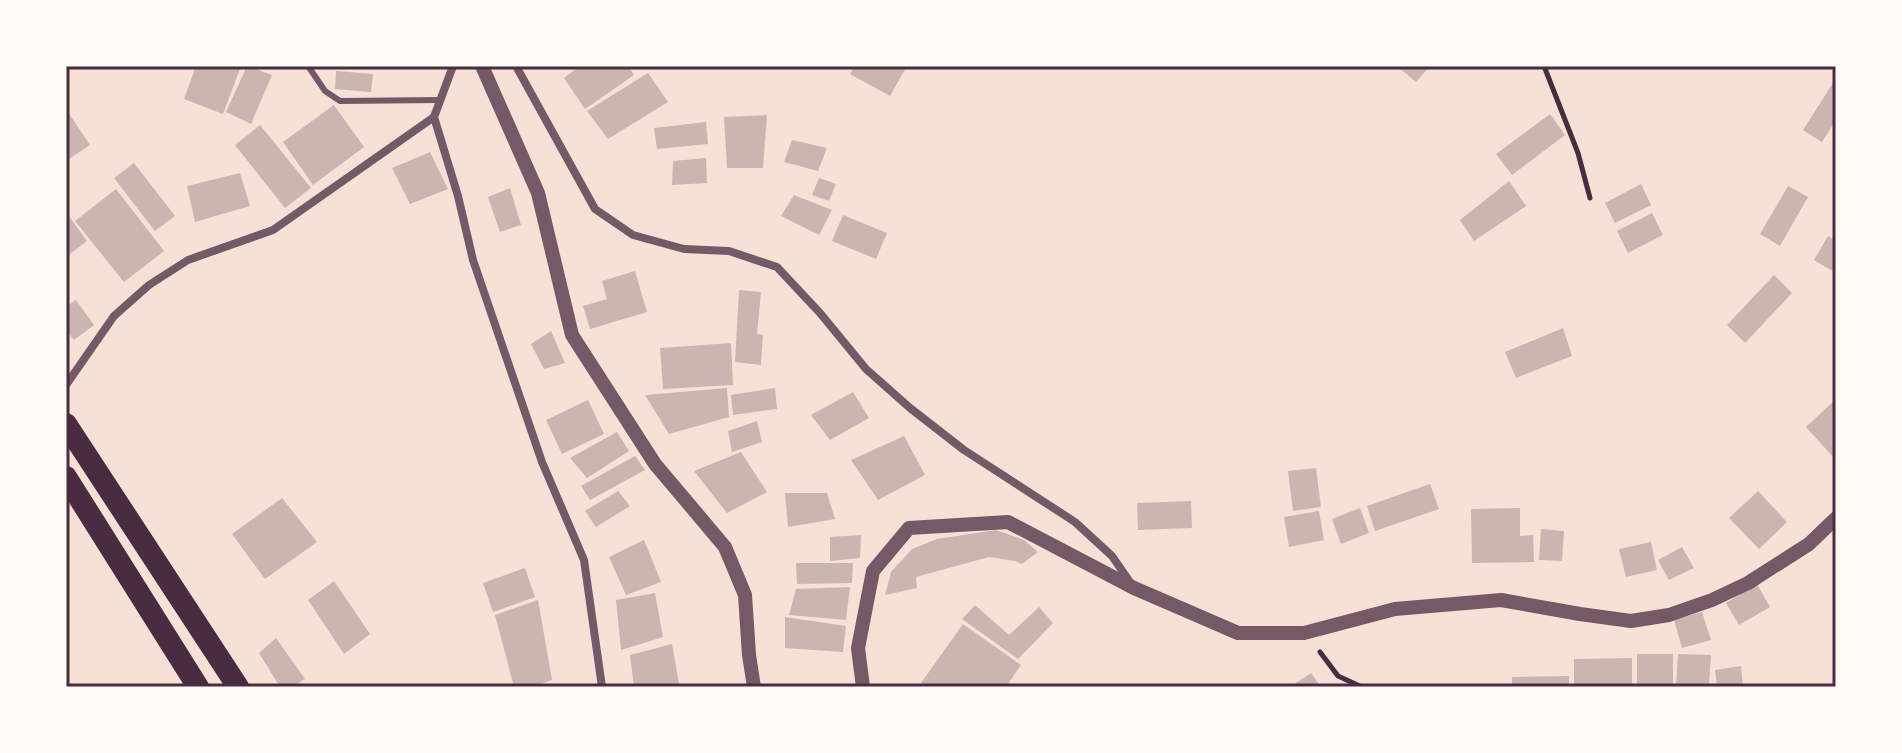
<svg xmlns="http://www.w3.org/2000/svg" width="1902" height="753" viewBox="0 0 1902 753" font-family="'Open Sans',sans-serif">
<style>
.building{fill:#ccb4b1}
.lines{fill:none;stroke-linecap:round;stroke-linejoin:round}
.path{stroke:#4a2c40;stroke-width:5}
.service{stroke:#755966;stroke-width:6}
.minor{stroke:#755966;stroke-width:8}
.tertiary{stroke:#755966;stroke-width:14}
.trunk{stroke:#4a2c40;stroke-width:22}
.neatline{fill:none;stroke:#4a2c40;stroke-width:3}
</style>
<rect width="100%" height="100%" fill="#f7e1d7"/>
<g class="building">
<polygon points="196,66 241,66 223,114 184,99"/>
<polygon points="247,66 272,75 251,124 226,112"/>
<polygon points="580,66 628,66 634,75 585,109 564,78"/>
<polygon points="855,66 907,66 890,96 850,74"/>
<polygon points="1397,66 1430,66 1416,82"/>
<polygon points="336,71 373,74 371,92 335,89"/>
<polygon points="648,73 668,102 608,139 587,111"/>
<polygon points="1833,83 1836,85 1836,120 1822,142 1803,130"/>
<polygon points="334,105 364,147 313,185 283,142"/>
<polygon points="66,109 90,145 66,161"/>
<polygon points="1550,114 1565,135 1512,175 1496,154"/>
<polygon points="767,115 763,168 727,168 724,117"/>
<polygon points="706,122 708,144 657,149 654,128"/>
<polygon points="260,125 311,188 285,208 235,145"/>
<polygon points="792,140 827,148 818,171 784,162"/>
<polygon points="430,152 448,189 410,204 392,168"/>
<polygon points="706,158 707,183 672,185 673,161"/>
<polygon points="134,163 175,216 155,231 114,178"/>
<polygon points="240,173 250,206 195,222 187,186"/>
<polygon points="819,178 836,184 829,201 812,195"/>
<polygon points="1509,181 1526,206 1474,241 1460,220"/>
<polygon points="1641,184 1651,205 1615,223 1605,203"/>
<polygon points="1788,186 1808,197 1780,246 1760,234"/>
<polygon points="510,188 521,225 500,232 488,197"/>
<polygon points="116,189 164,251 124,282 75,221"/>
<polygon points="794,195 832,210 819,235 781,216"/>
<polygon points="66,212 87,241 66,257"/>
<polygon points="1652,213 1663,235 1628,253 1617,231"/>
<polygon points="843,215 887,233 876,259 832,241"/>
<polygon points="1828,236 1836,241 1836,273 1814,260"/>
<polygon points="635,271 647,312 590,329 583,306 607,299 602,281"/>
<polygon points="1774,275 1792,293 1745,343 1727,325"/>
<polygon points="739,290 761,292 757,334 763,335 761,365 735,362"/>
<polygon points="76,300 94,325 74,340 66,330 66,307"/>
<polygon points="1563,328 1572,356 1516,378 1505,352"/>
<polygon points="551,331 565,363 544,369 531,344"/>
<polygon points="731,343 733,385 663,389 660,348"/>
<polygon points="727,388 729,417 669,434 645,395"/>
<polygon points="775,388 777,409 733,415 731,395"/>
<polygon points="853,392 869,418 830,440 811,415"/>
<polygon points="1836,399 1836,456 1834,458 1806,427"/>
<polygon points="588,400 604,434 562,454 546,420"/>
<polygon points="757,421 762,442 732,452 728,431"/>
<polygon points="617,432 629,451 587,478 570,458"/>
<polygon points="904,436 925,475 878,500 851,460"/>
<polygon points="741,452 767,492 727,513 694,471"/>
<polygon points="635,456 645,470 590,500 581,486"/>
<polygon points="1316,468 1321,507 1293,511 1288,471"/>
<polygon points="1430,484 1439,509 1375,531 1367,506"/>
<polygon points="618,491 630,506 596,527 585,511"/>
<polygon points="1758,491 1787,522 1759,549 1729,518"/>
<polygon points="785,493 827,493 835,519 788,527"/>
<polygon points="282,498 317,542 265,579 232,534"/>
<polygon points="1191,501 1192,528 1138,530 1137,503"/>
<polygon points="1360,508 1369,533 1341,544 1332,519"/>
<polygon points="1520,508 1520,536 1533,535 1534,562 1472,563 1471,509"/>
<polygon points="1319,511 1324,540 1289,547 1284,517"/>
<polygon points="1541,529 1564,531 1562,561 1539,560"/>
<polygon points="996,530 1024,540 1038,552 1022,564 1015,561 989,557 916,577 917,588 885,595 891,572 912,549 937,539"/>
<polygon points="861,535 860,558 830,561 830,537"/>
<polygon points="644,540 661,582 626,595 609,557"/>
<polygon points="1651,542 1657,570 1626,577 1619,549"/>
<polygon points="1682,547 1694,568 1669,580 1658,560"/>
<polygon points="796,563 853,563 852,583 797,584"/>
<polygon points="525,568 535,597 493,612 483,583"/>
<polygon points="334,581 370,634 344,654 308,600"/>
<polygon points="1757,584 1770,607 1739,625 1726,603"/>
<polygon points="850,587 846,620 789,615 796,589"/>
<polygon points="655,593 663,637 621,650 616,600"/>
<polygon points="538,600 552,680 531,687 514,687 495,615"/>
<polygon points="975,605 1009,635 1039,607 1053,623 1018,659 962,619"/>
<polygon points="1702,612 1711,640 1682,648 1674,620"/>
<polygon points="785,617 846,626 843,652 785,648"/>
<polygon points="963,624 1021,665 1006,687 927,687 921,683"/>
<polygon points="276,638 305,679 292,687 280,687 259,653"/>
<polygon points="672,644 679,684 667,687 634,687 630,655"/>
<rect x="1637" y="654" width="36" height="33"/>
<polygon points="1678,654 1711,655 1709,687 1676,687"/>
<polygon points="1632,658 1632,687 1574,687 1574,659"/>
<polygon points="1741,666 1743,687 1717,687 1715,670"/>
<polygon points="1311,673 1321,687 1290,687"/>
<polygon points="1569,676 1569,687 1512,687 1512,677"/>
</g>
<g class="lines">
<g class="path">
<polyline points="1544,66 1578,153 1590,198"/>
<polyline points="1320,652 1338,676 1362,687"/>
</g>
<polyline class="service" points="308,66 325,91 340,101 440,100"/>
<g class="minor">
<polyline points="453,66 434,117 458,196 473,260 542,462 584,560 602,687"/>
<polyline points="516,66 595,209 633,235 684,249 729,251 777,267 820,313 866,369 910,408 964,450 1075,522 1112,556 1132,585"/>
<polyline points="66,385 114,316 149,285 188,260 273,230 434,117"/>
</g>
<g class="tertiary">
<polyline points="482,66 538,193 572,335 655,464 725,547 745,595 749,655 754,687"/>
<polyline points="863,687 858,648 873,571 909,528 1008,522 1134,588 1238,633 1304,633 1395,609 1501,600 1580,614 1631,621 1669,615 1712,600 1748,583 1809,544 1836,518"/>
</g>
<g class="trunk">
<polyline points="66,424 238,687"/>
<polyline points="66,477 198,687"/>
</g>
</g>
<rect width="1902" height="753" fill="none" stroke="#fffaf5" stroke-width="136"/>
<rect x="68" y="68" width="1766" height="617" class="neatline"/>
</svg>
